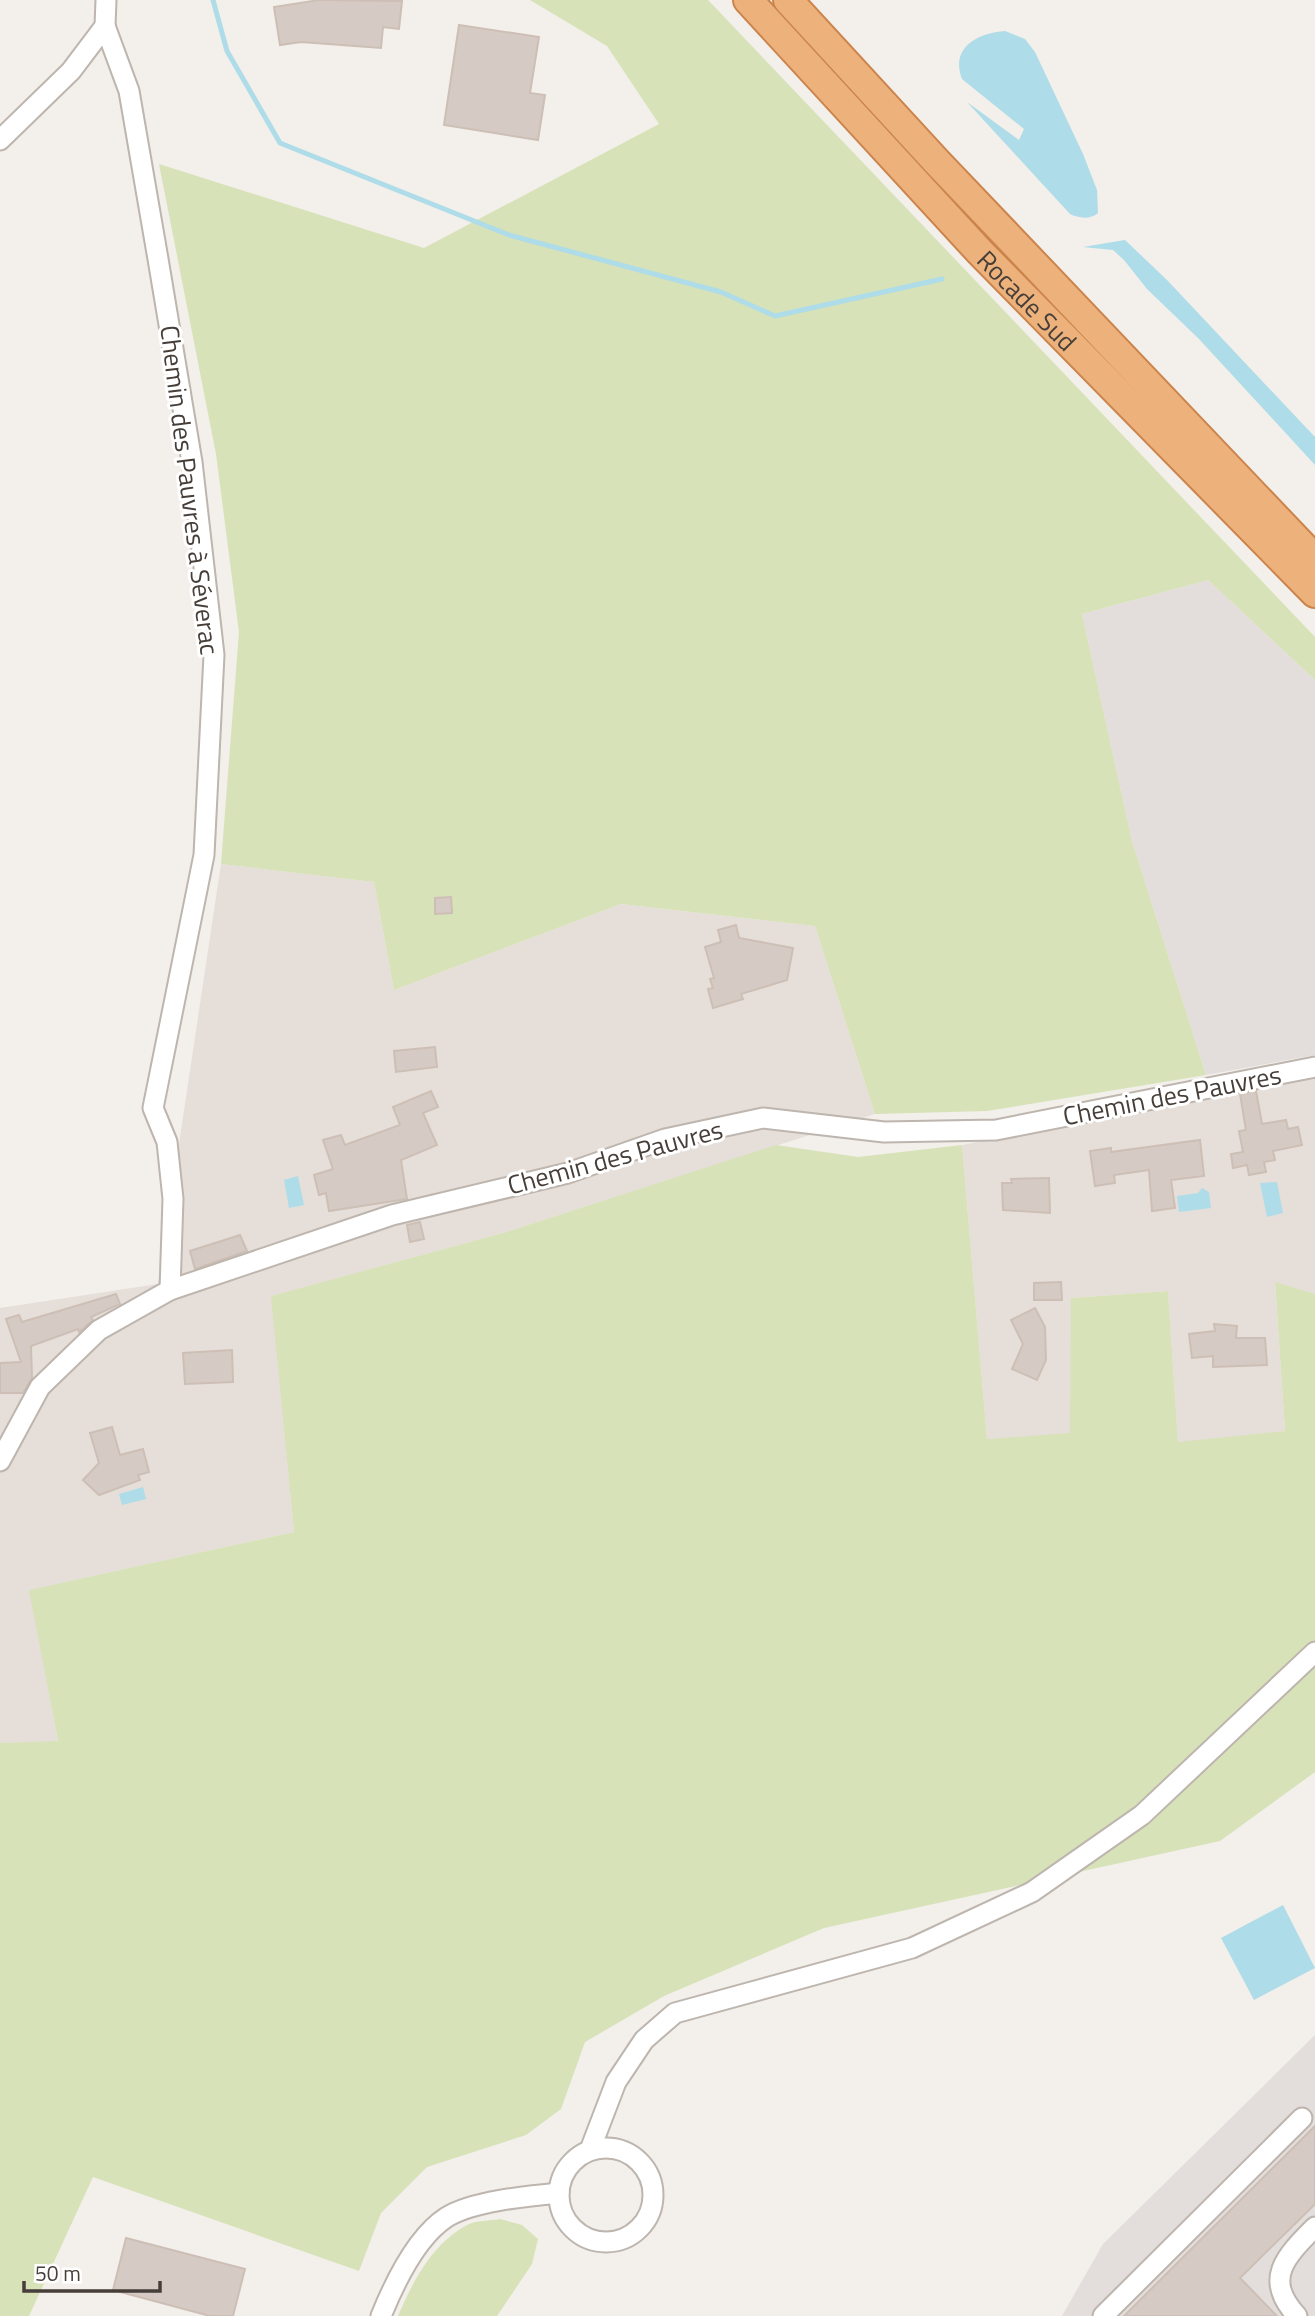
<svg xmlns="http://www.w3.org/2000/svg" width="1315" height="2316" viewBox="0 0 1315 2316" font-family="'Titillium Web',sans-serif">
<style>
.residential{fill:#e6dfd9}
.industrial{fill:#e3dedb}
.green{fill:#d7e2b8}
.water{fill:#aedce8}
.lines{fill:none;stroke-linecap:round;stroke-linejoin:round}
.stream{stroke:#aedce8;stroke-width:5}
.building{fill:#d6cbc4;stroke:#cdbfb5;stroke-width:2}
.minor-casing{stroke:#bdb5ae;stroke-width:23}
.highway-casing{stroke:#cb844c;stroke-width:32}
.minor{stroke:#fff;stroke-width:19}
.highway{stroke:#edb17b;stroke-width:28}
.labels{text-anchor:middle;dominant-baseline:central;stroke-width:6;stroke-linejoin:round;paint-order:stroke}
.street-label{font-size:26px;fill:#463e39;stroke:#fff}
</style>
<rect width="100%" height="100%" fill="#f3efea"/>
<g class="residential">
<polygon points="221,864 374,882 394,990 621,904 815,926 875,1114 503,1233 272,1296 294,1532 30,1590 58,1742 0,1743 0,1308 158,1284"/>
<polygon points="1315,1075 1315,1294 1275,1283 1285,1431 1178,1443 1168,1291 1071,1298 1071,1434 987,1439 962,1145"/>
</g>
<g class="industrial">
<polygon points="1208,580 1315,680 1315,1055 1206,1075 1132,841 1082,614"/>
<polygon points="1315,2035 1315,2316 1062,2316 1103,2244"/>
</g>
<g class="green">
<polygon points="530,0 708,0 1315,637 1315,680 1208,580 1082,614 1132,841 1206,1075 987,1111 875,1114 815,926 621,904 394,990 374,882 221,864 239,632 216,454 159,164 424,248 659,124 607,46"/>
<polygon points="776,1145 858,1157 962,1145 987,1439 1070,1433 1071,1298 1168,1291 1178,1442 1285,1431 1275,1282 1315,1294 1315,1772 1220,1841 824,1928 664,1996 585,2042 561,2109 526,2135 427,2167 381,2213 359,2271 93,2177 29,2316 0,2316 0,1743 58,1741 29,1590 294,1532 271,1296 503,1233"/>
<path d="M 500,2219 L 522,2225 L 538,2239 L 532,2264 L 497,2316 L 398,2316 C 413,2281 432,2244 467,2225 C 476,2220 490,2221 500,2219 Z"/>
</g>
<g class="water">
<path d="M 1005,31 L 1025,39 L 1035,52 L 1083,154 L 1097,190 L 1098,213 C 1090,220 1078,218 1070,214 L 967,102 L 1019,140 L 1024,129 L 962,79 C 950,48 977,33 1005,31 Z"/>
<polygon points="1125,240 1167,280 1315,437 1315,465 1199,339 1147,289 1124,260 1113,250 1083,247"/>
<polygon points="298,1176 304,1205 289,1208 284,1180"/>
<polygon points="1277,1182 1283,1213 1267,1217 1260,1183"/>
<polygon points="1202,1188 1209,1192 1211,1208 1179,1212 1177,1196 1198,1193"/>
<polygon points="143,1487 146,1499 122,1505 119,1494"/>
<polygon points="1283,1905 1315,1968 1254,2000 1221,1938"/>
</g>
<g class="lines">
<polyline class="stream" points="213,0 227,51 280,143 509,235 721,292 775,316 942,279"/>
</g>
<g class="building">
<polygon points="319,0 402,1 399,29 383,27 381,48 301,42 280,45 274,7"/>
<polygon points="459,25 539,37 530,93 545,95 538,140 444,125"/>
<polygon points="451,897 452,913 435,914 435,898"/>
<polygon points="736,925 739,938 793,948 787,980 741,994 743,999 713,1008 708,989 713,988 710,979 714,978 705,947 721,942 718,930"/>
<polygon points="435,1047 437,1067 396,1072 394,1051"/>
<polygon points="431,1091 438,1107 423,1113 437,1145 401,1160 407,1199 329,1211 326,1193 319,1195 314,1175 333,1169 323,1140 341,1135 345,1145 400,1125 393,1107"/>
<polygon points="1256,1091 1262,1124 1286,1120 1288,1129 1298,1127 1302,1145 1273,1151 1275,1160 1264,1162 1266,1172 1249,1175 1247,1165 1233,1168 1231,1154 1243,1152 1239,1131 1246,1130 1240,1094"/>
<polygon points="1200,1140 1204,1176 1171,1180 1175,1208 1152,1211 1149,1170 1114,1175 1115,1183 1095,1186 1090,1151 1111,1148 1111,1152"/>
<polygon points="1049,1178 1050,1213 1003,1210 1002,1183 1012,1183 1011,1179"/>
<polygon points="420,1222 424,1239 410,1242 407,1225"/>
<polygon points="240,1235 247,1251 195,1269 190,1251"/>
<polygon points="1061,1282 1062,1300 1034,1300 1034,1283"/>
<polygon points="116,1294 120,1304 91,1317 93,1320 79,1332 78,1329 31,1346 32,1378 23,1393 0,1393 0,1363 21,1362 6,1319 19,1315 22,1322"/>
<polygon points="1035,1308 1045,1327 1046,1360 1037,1380 1012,1369 1023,1344 1011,1320"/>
<polygon points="1214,1324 1237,1326 1236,1338 1265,1338 1267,1365 1213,1367 1213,1356 1192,1358 1189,1334 1215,1331"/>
<polygon points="232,1350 233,1382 185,1384 183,1353"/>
<polygon points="112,1427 120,1455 143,1449 149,1472 138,1475 140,1480 99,1495 83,1480 99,1463 90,1433"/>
<polygon points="1315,2126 1315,2204 1240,2278 1277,2316 1124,2316"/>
<polygon points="126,2238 245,2269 233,2316 210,2316 113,2290"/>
</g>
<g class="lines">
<defs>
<g id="minor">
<polyline points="105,26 129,91 158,259 192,462 214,655 204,855 153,1108 167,1142 173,1199 170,1290"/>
<polyline points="0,140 71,71 105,26 106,0"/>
<polyline points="0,1461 40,1387 99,1330 170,1290 392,1215 568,1173 665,1139 763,1118 884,1132 996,1130 1315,1067"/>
<circle cx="606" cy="2195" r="47"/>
<polyline points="590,2150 616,2082 644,2040 675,2013 912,1948 1032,1892 1142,1815 1315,1652"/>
<path d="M 381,2316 C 394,2284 417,2236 447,2217 C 473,2201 528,2196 559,2193"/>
<polyline points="1103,2316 1302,2118"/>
<path d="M 1297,2316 C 1263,2279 1285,2257 1315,2227"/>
</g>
<g id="highway">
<path id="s1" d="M 748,0 L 979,251 L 1315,593"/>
<polyline points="788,0 937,162 1315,559"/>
</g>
</defs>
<use href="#minor" class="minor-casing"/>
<use href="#highway" class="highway-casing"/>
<use href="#minor" class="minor"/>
<use href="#highway" class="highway"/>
</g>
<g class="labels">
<g class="street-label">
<text stroke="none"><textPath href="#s1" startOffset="410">Rocade Sud</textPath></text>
<text transform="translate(190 490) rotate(83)">Chemin des Pauvres à Séverac</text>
<text transform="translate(1172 1095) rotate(-11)">Chemin des Pauvres</text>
<text transform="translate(615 1157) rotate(-15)">Chemin des Pauvres</text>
</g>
</g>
<path d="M24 2281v10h136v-10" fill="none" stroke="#463e39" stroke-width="3.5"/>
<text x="35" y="2281" font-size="21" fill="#463e39" stroke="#ffffff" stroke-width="5" paint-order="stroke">50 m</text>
</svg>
